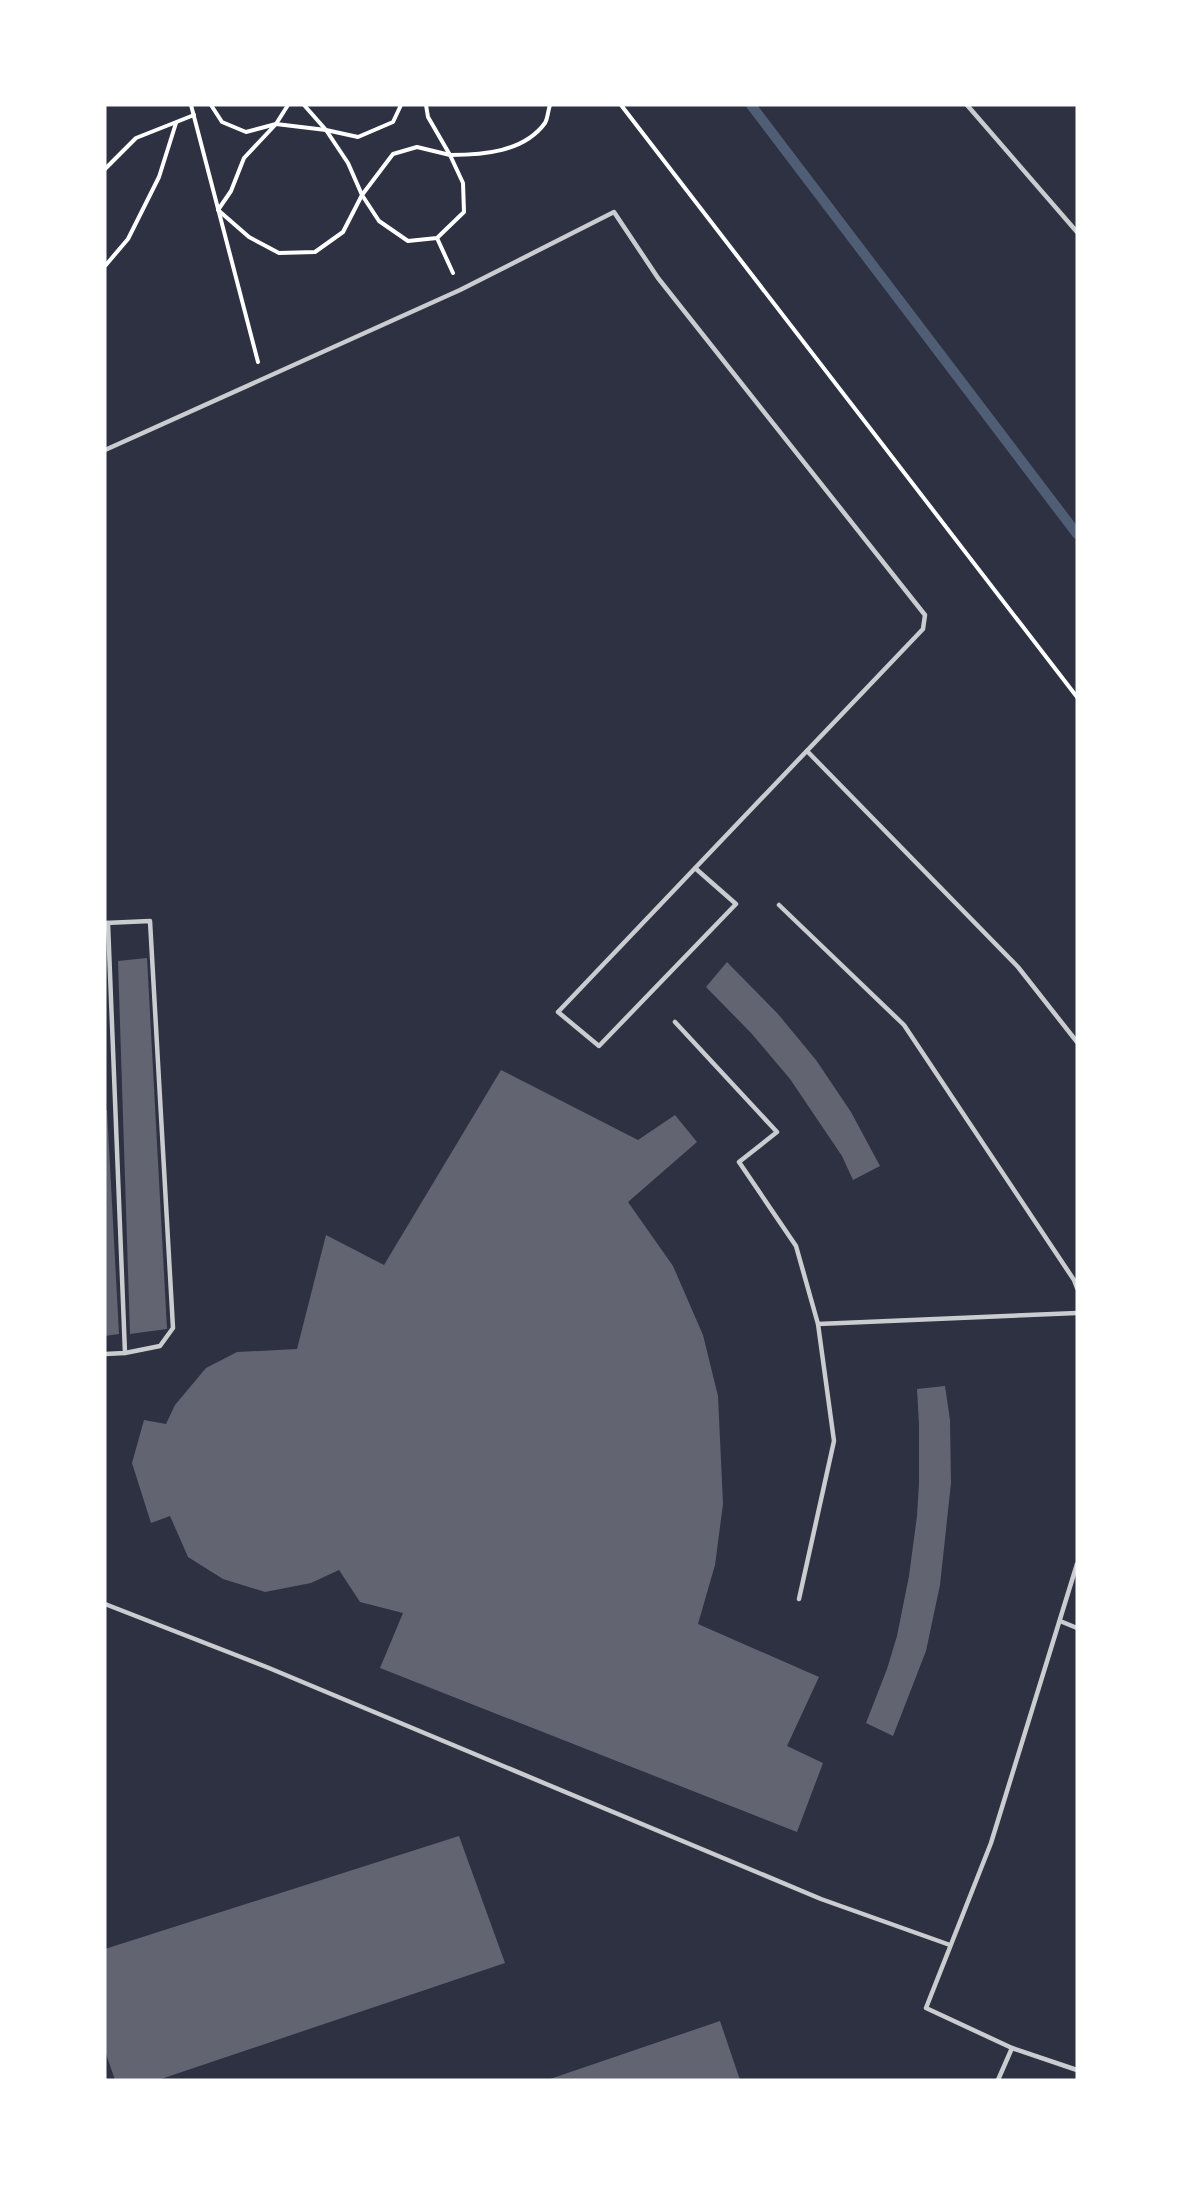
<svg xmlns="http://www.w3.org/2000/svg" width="1182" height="2185" viewBox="0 0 1182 2185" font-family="'Public Sans',sans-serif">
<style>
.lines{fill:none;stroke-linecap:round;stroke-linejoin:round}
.stream{stroke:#4f5d75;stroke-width:10}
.building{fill:#626471}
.path{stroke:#fff;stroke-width:4}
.service{stroke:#caccd0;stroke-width:4.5}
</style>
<rect width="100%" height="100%" fill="#2d3142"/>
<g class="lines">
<polyline class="stream" points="751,105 1077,534"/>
</g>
<g class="building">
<polygon points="147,958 167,1329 130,1334 118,961"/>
<polygon points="727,962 778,1014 816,1060 851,1112 880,1166 853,1180 842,1156 790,1079 752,1034 706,987"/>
<polygon points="501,1070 638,1140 675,1115 697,1142 628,1202 673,1266 703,1335 718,1396 723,1504 715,1565 698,1624 819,1677 787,1746 823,1763 797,1832 380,1668 403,1613 360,1602 339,1570 311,1583 265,1592 223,1579 188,1557 170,1516 151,1523 132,1463 144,1420 166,1424 175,1405 206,1368 237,1352 297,1349 326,1235 384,1265"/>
<polygon points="105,1110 107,1110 119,1334 105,1336"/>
<polygon points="945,1386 950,1420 951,1483 940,1585 926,1651 893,1736 866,1723 887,1669 897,1636 909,1576 917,1516 919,1483 919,1424 917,1389"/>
<polygon points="459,1836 505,1963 158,2080 115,2080 105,2051 105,1949"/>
<polygon points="720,2021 740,2080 547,2080"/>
</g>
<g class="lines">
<g class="path">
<polyline points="191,105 258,362"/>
<polyline points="211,105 222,122 246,132 276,124 288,105"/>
<polyline points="304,105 326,130 358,137 393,122 401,105"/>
<path d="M 426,105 L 428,117 L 450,155 C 483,155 524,152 545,123 C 548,118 548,110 550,105"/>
<polyline points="621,105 1077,697"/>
<polygon points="276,124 326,130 348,163 362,195 343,232 315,252 279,253 249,237 218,210 231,191 244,158"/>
<polygon points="417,147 450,155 463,183 464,212 437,238 408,241 379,221 362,195 393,154"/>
<polyline points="105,169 136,138 194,115"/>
<polyline points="437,238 453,273"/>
<polyline points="105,266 128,239 159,177 176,123"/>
</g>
<g class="service">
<polyline points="967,105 1077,232"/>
<polyline points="105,450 460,290 614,212 658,278 925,615 923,629 558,1012 599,1046 736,904 695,868"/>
<polyline points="807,751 1018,967 1077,1042"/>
<polyline points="779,905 904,1025 1074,1280 1077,1288"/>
<polyline points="105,923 150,921 173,1328 160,1346 125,1353 105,1354"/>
<polyline points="108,923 125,1353"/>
<polyline points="675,1022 777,1132 739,1162 796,1246 818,1324 834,1441 799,1599"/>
<polyline points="818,1324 1077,1313"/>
<polyline points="1077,1564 991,1843 926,2008 1012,2048 1077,2070"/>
<polyline points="105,1604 269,1668 821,1899 950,1945"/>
<polyline points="1060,1621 1077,1628"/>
<polyline points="998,2080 1012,2048"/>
</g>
</g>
<rect width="1182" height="2185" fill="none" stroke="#ffffff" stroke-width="213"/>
</svg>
